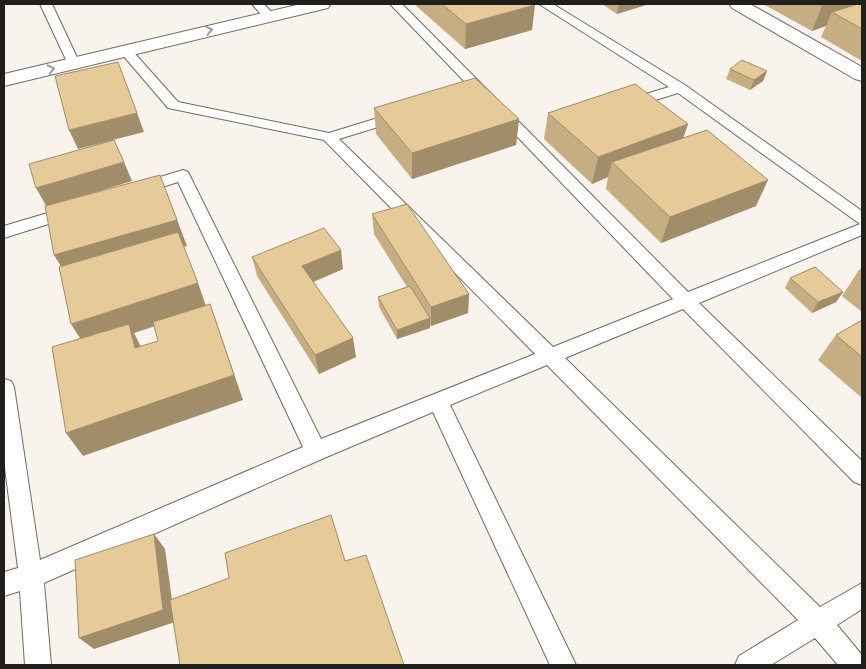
<svg xmlns="http://www.w3.org/2000/svg" width="866" height="669" viewBox="0 0 866 669" font-family="Manrope,sans-serif">
<style>
.lines{fill:none;stroke-linecap:round;stroke-linejoin:round}
.service-casing{stroke:#6f6c65;stroke-width:2}
.minor-casing{stroke:#6f6c65;stroke-width:2}
.tertiary-casing{stroke:#6f6c65;stroke-width:2}
.service{fill:#fff;fill-rule:evenodd}
.minor{fill:#fff;fill-rule:evenodd}
.tertiary{fill:#fff;fill-rule:evenodd}
.wall{fill:#c6ae82}
.shaded-wall{fill:#a18d6a}
.building{fill:#e6ca97;stroke:#a18d6a}
.oneway{stroke:#9b9a99}
</style>
<rect width="100%" height="100%" fill="#f8f3ec"/>
<g class="lines">
<defs>
<g id="service">
<polygon points="40,4 52,4 80,64 79,67 69,67 68,64"/>
<polygon points="252,4 264,4 275,16 269,20 265,19"/>
<polygon points="390,4 402,4 688,292 860,224 678,93 633,107 623,107 621,104 623,101 669,87 539,4 553,4 685,85 862,211 862,235 699,303 862,461 862,485 854,482 683,309 565,358 820,607 862,583 862,609 837,625 862,655 862,665 838,665 815,638 771,665 735,665 739,656 798,620 547,365 450,405 576,665 550,665 433,412 324,458 44,583 51,665 25,665 20,591 4,596 4,572 18,568 4,460 4,379 11,381 14,387 40,560 303,447 178,182 140,194 134,193 132,189 134,185 183,170 188,172 321,439 535,354 324,140 168,108 121,53 119,50 121,47 129,47 178,102 329,133 394,113 404,113 406,116 404,119 339,139 553,347 673,299"/>
<polygon points="71,206 77,207 79,211 77,215 4,238 4,226"/>
</g>
<polygon id="minor" points="729,4 750,4 862,67 862,81 855,79 732,8"/>
<polygon id="tertiary" points="301,4 331,4 328,8 4,86 4,74"/>
</defs>
<use href="#service" class="service-casing"/>
<use href="#minor" class="minor-casing"/>
<use href="#tertiary" class="tertiary-casing"/>
<use href="#service" class="service"/>
<use href="#minor" class="minor"/>
<use href="#tertiary" class="tertiary"/>
</g>
<g class="wall">
<polygon points="414,4 533,4 532,30 465,49"/>
<polygon points="602,4 649,4 617,14"/>
<polygon points="763,4 862,4 862,61 821,37 826,26 812,31"/>
<polygon points="730,69 767,71 763,81 750,90 726,79"/>
<polygon points="374,108 519,119 516,145 412,179 376,134"/>
<polygon points="548,113 688,124 683,138 756,206 661,243 606,189 608,177 592,184 544,139"/>
<polygon points="372,214 469,294 468,313 431,326 430,324 430,328 397,339 379,307 378,297 407,287 374,234"/>
<polygon points="252,257 343,269 313,282 356,357 319,374 257,276"/>
<polygon points="862,268 862,312 842,296 859,270"/>
<polygon points="790,278 843,292 836,302 812,313 785,288"/>
<polygon points="862,320 862,398 818,360 836,335"/>
</g>
<g class="shaded-wall">
<polygon points="619,4 649,4 617,14"/>
<polygon points="830,4 862,4 832,12 826,26 812,31 822,6"/>
<polygon points="535,5 532,30 465,49 466,24"/>
<polygon points="767,71 763,81 750,90 754,80"/>
<polygon points="137,113 144,132 78,149 69,130"/>
<polygon points="519,119 516,145 412,179 412,153"/>
<polygon points="688,124 679,150 612,162 608,177 592,184 598,157"/>
<polygon points="124,162 132,181 47,207 36,188"/>
<polygon points="160,175 187,246 70,281 54,255"/>
<polygon points="768,180 756,206 661,243 670,217"/>
<polygon points="341,250 343,269 306,285 302,266"/>
<polygon points="198,283 207,309 134,333 142,349 87,349 71,324"/>
<polygon points="843,292 836,302 812,313 818,302"/>
<polygon points="469,294 468,313 431,326 431,307"/>
<polygon points="210,304 243,400 83,456 66,433"/>
<polygon points="430,318 430,328 397,339 397,330"/>
<polygon points="353,338 356,357 319,374 315,355"/>
<polygon points="154,534 165,549 175,622 94,649 79,638"/>
</g>
<g class="building">
<polygon points="442,4 533,4 535,5 466,24"/>
<polygon points="817,4 830,4 822,6"/>
<polygon points="858,4 862,4 862,29 832,12"/>
<polygon points="742,60 767,71 754,80 730,69"/>
<polygon points="118,62 137,113 69,130 55,76"/>
<polygon points="475,78 519,119 412,153 374,108"/>
<polygon points="635,84 688,124 598,157 548,113"/>
<polygon points="707,130 768,180 670,217 612,162"/>
<polygon points="114,140 124,162 36,188 29,164"/>
<polygon points="160,175 177,220 54,255 45,206"/>
<polygon points="407,204 469,294 431,307 372,214"/>
<polygon points="324,228 341,250 302,266 353,338 315,355 252,257"/>
<polygon points="178,232 198,283 71,324 59,267"/>
<polygon points="815,267 843,292 818,302 790,278"/>
<polygon points="410,286 430,318 397,330 378,297"/>
<polygon points="210,304 234,375 66,433 52,347 129,324 135,348 158,341 153,322"/>
<polygon points="862,320 862,357 836,335"/>
<polygon points="331,515 345,561 366,555 404,665 180,665 170,600 229,578 225,553"/>
<polygon points="154,534 163,610 79,638 75,560"/>
</g>
<defs><path id="oneway-chevron" d="M-2-3.5L2.5 0L-2 3.5" fill="none" stroke-width="1.6" stroke-linecap="round" stroke-linejoin="round" transform="scale(1.25)"/></defs>
<g class="oneway">
<use href="#oneway-chevron" transform="translate(209 30) rotate(-13)"/>
<use href="#oneway-chevron" transform="translate(51 69) rotate(-13)"/>
</g>
<rect width="866" height="669" fill="none" stroke="#201f1c" stroke-width="10"/>
</svg>
